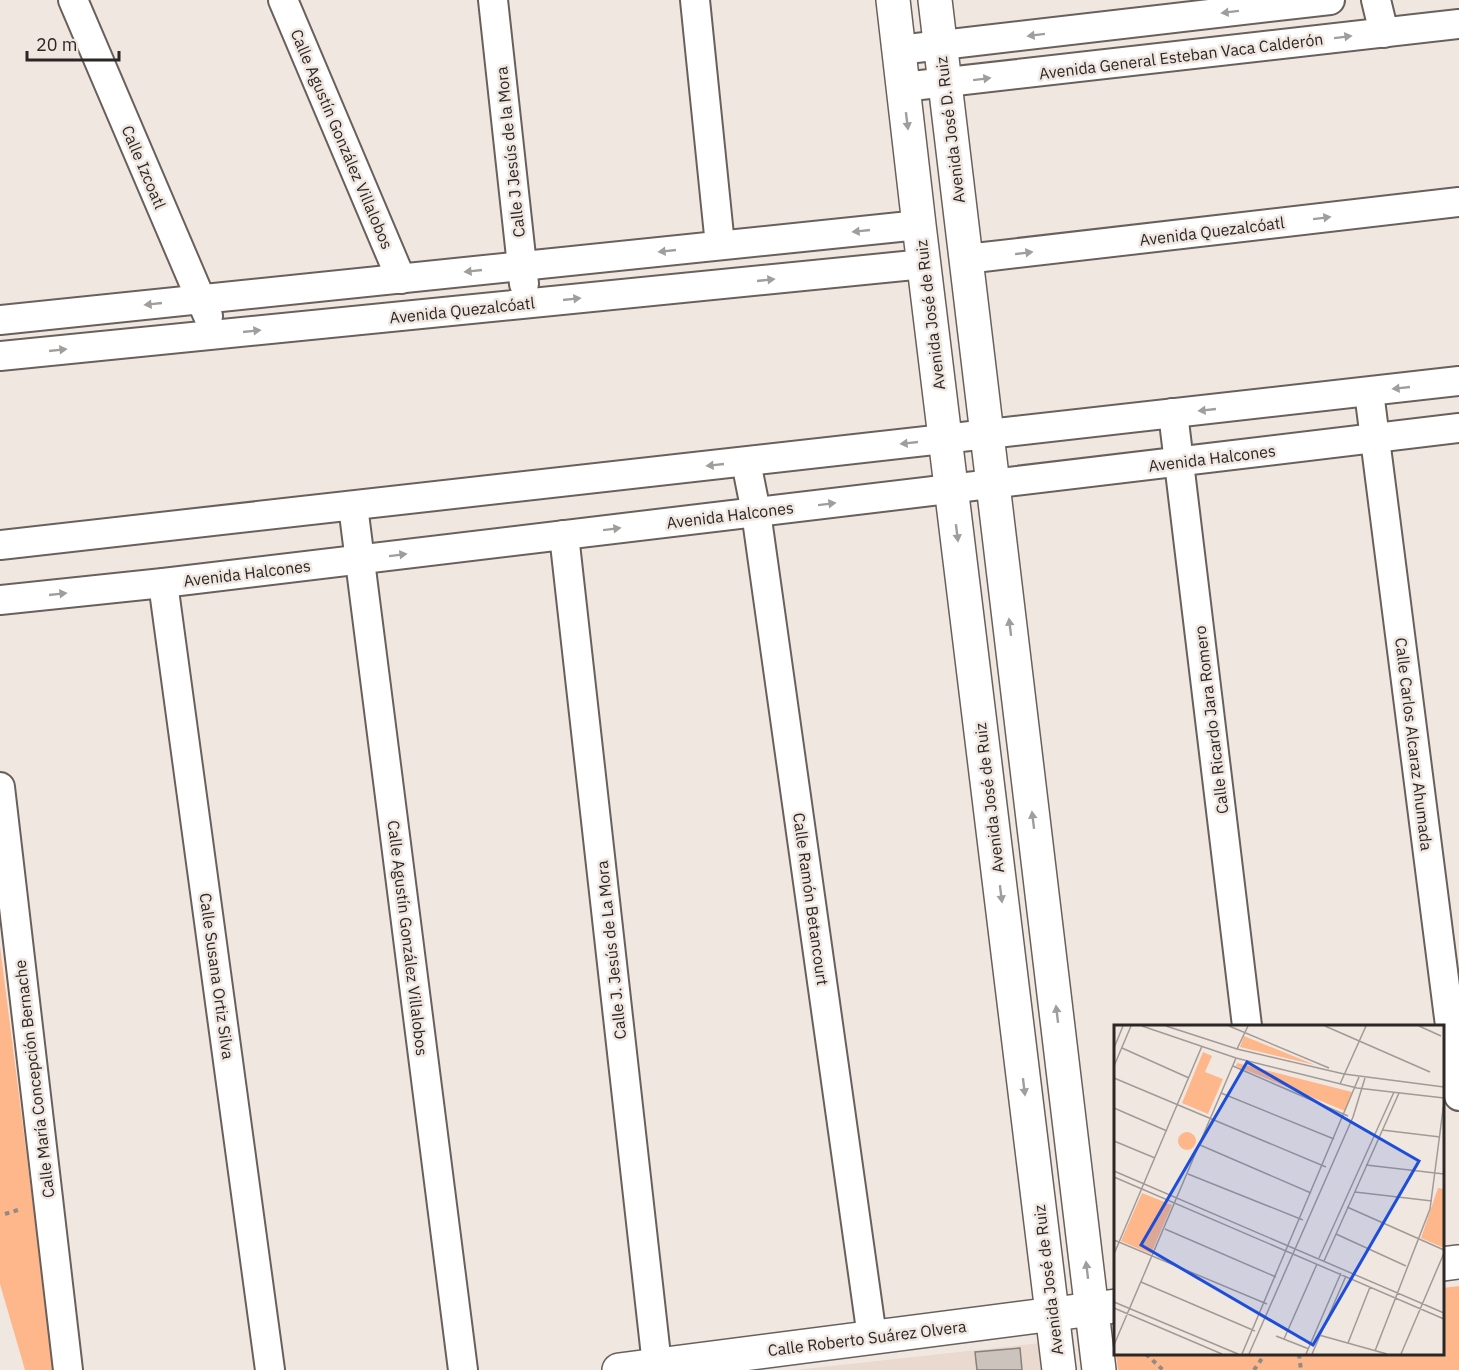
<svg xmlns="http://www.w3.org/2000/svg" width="1459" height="1370" viewBox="0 0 1459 1370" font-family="'IBM Plex Sans',sans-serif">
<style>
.built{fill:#ead9cf}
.green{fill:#feb78a}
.building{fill:#cdc3bd;stroke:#8a817b;stroke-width:1.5}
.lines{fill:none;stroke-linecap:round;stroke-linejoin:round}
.street-casing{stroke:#69605b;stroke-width:32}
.secondary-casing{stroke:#69605b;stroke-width:36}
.path{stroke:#918a86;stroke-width:4;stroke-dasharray:4.5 4.5;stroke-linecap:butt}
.street{stroke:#fff;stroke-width:28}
.secondary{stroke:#fff;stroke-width:33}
.oneway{fill:#a09e9d}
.labels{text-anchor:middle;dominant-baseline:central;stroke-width:5;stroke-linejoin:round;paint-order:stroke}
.street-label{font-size:16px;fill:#2b2725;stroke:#f1e7e1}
.inset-road{fill:none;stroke:#a29a96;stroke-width:1.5}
.view{fill:#1d4ed8;fill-opacity:0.15;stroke:#1d4ed8;stroke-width:3}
.inset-edge{fill:none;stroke:#2b2725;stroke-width:3}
</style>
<rect width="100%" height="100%" fill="#f1e7e1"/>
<polygon class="built" points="1040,1343 1043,1370 795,1370"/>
<g class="green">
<polygon points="0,946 54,1370 25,1370 0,1284"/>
<polygon points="1459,1286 1459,1370 1118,1370 1116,1354 1442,1354 1443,1288"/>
</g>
<polygon class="building" points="1020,1348 1022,1370 977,1370 975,1352"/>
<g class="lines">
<defs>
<g id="street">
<polyline points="73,0 208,316"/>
<polyline points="283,0 401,279"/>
<polyline points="493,0 524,284"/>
<polyline points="695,0 720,245"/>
<polyline points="1376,0 1384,33"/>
<polyline points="899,50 1330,0"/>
<polyline points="903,87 1459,24"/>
<polyline points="966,259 1459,202"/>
<polyline points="0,320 919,225"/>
<polyline points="0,356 924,264"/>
<polyline points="1369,392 1459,1096"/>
<polyline points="1173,413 1247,1026"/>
<polyline points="746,462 756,512 872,1337"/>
<polyline points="353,506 463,1370"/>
<polyline points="564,535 657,1365"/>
<polyline points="0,545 1459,381"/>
<polyline points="163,583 270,1370"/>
<polyline points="0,600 163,583 1459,428"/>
<polyline points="0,787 68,1370"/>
</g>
<g id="secondary">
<polyline points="893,0 919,225 1059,1370"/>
<polyline points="935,0 1099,1370"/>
<polyline points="1442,1264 1459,1262"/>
<polyline points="619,1370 1116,1306"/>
</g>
</defs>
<use href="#street" class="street-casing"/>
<use href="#secondary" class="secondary-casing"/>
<g class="path">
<polyline points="5,1214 21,1209"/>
<polyline points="1146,1354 1163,1370"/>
<polyline points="1299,1354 1301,1370"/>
<polyline points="1254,1370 1265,1354"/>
</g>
<use href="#street" class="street"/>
<use href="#secondary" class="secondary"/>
</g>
<defs><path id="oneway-solid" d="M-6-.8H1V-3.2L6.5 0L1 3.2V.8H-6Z" transform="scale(1.5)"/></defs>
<g class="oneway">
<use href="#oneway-solid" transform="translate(1230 12) rotate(173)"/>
<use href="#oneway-solid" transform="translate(1036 35) rotate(173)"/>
<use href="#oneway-solid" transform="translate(1343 37) rotate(-7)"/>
<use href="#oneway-solid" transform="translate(982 79) rotate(-7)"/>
<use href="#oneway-solid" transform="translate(907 121) rotate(83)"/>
<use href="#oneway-solid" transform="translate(1322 218) rotate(-7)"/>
<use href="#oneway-solid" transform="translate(861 231) rotate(174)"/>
<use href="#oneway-solid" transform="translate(667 251) rotate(174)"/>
<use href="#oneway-solid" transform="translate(1024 253) rotate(-7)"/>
<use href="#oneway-solid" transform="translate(473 271) rotate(174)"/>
<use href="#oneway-solid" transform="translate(766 280) rotate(-6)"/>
<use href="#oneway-solid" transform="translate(572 299) rotate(-6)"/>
<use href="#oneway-solid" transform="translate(153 304) rotate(174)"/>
<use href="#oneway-solid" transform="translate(252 331) rotate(-6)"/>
<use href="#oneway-solid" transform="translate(58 350) rotate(-6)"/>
<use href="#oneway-solid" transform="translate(1401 388) rotate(174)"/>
<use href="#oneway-solid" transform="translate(1207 410) rotate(174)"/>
<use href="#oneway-solid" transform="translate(909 443) rotate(174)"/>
<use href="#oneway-solid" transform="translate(715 465) rotate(174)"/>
<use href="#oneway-solid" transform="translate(827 504) rotate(-7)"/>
<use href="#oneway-solid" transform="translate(612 529) rotate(-7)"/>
<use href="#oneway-solid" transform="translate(957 533) rotate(83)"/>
<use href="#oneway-solid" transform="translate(398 555) rotate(-7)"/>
<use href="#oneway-solid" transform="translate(58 594) rotate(-6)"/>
<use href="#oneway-solid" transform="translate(1010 627) rotate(-97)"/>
<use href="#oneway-solid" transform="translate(1033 820) rotate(-97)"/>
<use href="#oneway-solid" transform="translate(1001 894) rotate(83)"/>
<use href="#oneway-solid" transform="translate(1057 1014) rotate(-97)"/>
<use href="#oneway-solid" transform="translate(1024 1087) rotate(83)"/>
<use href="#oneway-solid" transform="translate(1087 1270) rotate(-97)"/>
</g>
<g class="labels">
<g class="street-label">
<text transform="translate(1181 56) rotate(-7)">Avenida General Esteban Vaca Calderón</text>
<text transform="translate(950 130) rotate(-97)">Avenida José D. Ruiz</text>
<text transform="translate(342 139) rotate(67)">Calle Agustín González Villalobos</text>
<text transform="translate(510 152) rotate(-96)">Calle J Jesús de la Mora</text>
<text transform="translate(144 167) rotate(67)">Calle Izcoatl</text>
<text transform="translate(1212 231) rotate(-7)">Avenida Quezalcóatl</text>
<text transform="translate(462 310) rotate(-6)">Avenida Quezalcóatl</text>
<text transform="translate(930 315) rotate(-97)">Avenida José de Ruiz</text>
<text transform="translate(1212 458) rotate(-7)">Avenida Halcones</text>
<text transform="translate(730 515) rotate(-7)">Avenida Halcones</text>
<text transform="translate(247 573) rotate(-7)">Avenida Halcones</text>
<text transform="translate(1211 720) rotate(-97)">Calle Ricardo Jara Romero</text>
<text transform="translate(1414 744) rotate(83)">Calle Carlos Alcaraz Ahumada</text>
<text transform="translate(989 798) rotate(-97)">Avenida José de Ruiz</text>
<text transform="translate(811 899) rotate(82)">Calle Ramón Betancourt</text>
<text transform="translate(408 938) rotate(83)">Calle Agustín González Villalobos</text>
<text transform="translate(611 950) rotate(-96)">Calle J. Jesús de La Mora</text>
<text transform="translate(217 976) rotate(82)">Calle Susana Ortiz Silva</text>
<text transform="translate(34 1079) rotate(-97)">Calle María Concepción Bernache</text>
<text transform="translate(1048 1280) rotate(-97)">Avenida José de Ruiz</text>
<text transform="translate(867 1338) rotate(-7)">Calle Roberto Suárez Olvera</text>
</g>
</g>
<g transform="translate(1114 1025)">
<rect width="330" height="330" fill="#f1e7e1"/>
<path d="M 130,11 L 201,40 L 126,22 ZM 89,27 L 98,31 L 91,47 L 109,54 L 94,89 L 68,78 ZM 123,38 L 238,67 L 231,86 L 122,41 ZM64 116a9 9 0 1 1 18 0a9 9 0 1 1-18 0ZM 324,163 L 330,164 L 330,223 L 307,213 ZM 28,168 L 58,180 L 37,229 L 7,216 Z" fill="#feb78a"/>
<path class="inset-road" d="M 28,1 L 122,33 L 243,63 L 330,73M 52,1 L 123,24 L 230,49 L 330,62M 115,1 L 215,43M 211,1 L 316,47M 305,1 L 327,11M 0,23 L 9,1M 8,23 L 75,53M 123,24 L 134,1M 0,41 L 17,1M 119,41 L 234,91M 0,53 L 212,142M 226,59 L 252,1M 107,68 L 220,114M 0,83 L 53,106M 268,105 L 326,112M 0,116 L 41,133M 86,120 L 197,168M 252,140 L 330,149M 0,146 L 330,288M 74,149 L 189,195M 0,152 L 330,294M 241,167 L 318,176M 233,182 L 330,225M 51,204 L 162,252M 222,209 L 292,241M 0,215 L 153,279M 0,229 L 88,21M 205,233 L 280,67M 210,236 L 285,68M 27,257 L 141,306M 0,277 L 124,329M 0,283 L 108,329M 205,310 L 273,329M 162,311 L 195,324M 170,314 L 203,239M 234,318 L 256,262M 0,320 L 122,33M 261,326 L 316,184 L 330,77M 128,329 L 245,52M 135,329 L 239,92 L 251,53M 192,329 L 227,248M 198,329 L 232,251M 287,329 L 330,228"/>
<path class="view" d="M 133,37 L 305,136 L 199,320 L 27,220 Z"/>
<rect width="330" height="330" class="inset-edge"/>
</g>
<path d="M27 51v9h92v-9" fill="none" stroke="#2b2725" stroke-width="3"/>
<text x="36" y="51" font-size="18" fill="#2b2725" stroke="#f1e7e1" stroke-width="4.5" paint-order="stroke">20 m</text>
</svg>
